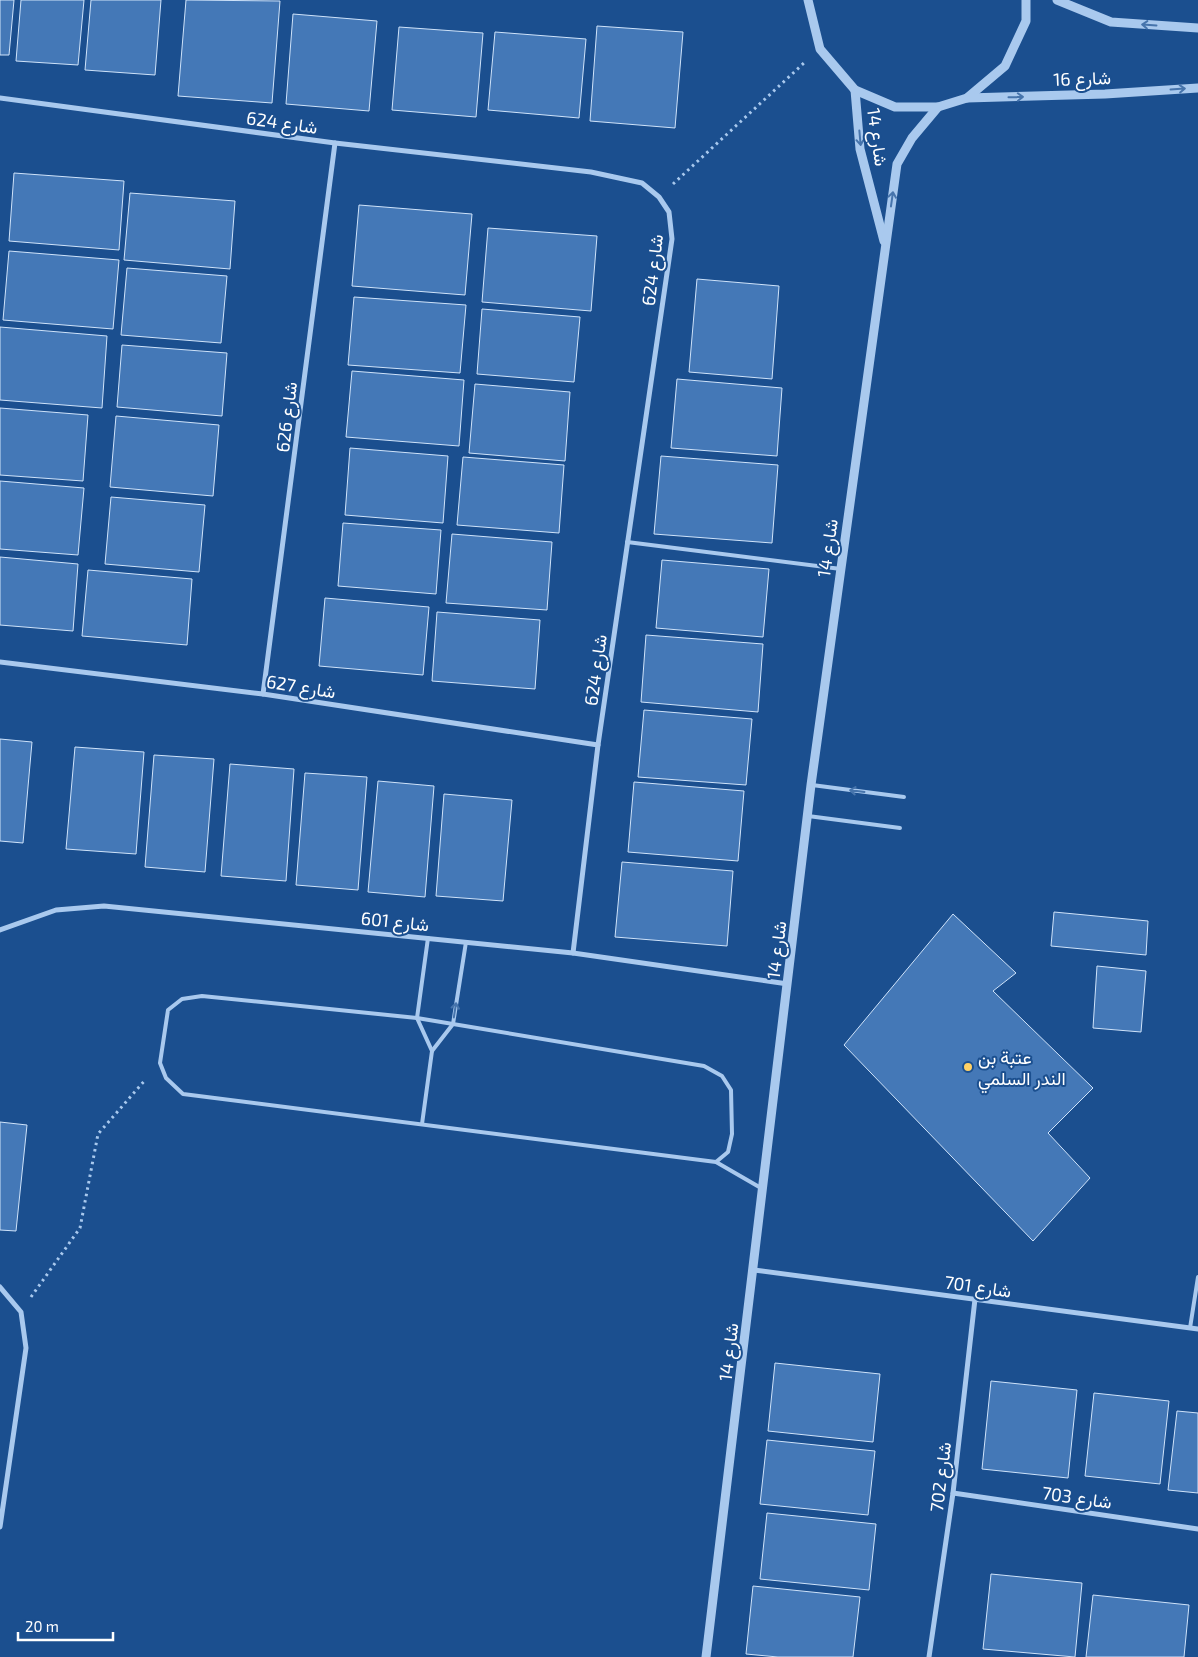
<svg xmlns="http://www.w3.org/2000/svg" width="1198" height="1657" viewBox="0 0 1198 1657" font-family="'Exo 2',Vazirmatn,sans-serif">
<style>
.building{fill:#4478b7;stroke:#cfe3fa}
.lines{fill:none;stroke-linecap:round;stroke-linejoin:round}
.path{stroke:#a9c9ee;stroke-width:3;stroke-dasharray:2.5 4;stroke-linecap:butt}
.service{stroke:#a9c9ee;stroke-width:4}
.minor{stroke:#a9c9ee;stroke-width:5}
.tertiary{stroke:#a9c9ee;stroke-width:9}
.oneway{stroke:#4674ac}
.poi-dot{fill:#ffd166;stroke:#1b4f8f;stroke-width:2}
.labels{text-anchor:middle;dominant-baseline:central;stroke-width:4;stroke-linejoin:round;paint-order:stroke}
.street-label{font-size:18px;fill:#fff;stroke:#1b4f8f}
.poi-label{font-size:18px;fill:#fff;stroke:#1b4f8f;text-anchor:start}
</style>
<rect width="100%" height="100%" fill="#1b4f8f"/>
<g class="building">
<polygon points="0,0 14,0 9,55 0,55"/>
<polygon points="21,0 84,0 78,65 16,61"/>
<polygon points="91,0 161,0 155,75 85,70"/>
<polygon points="186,0 280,1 272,103 178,96"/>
<polygon points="293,14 377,21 369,111 286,104"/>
<polygon points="597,26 683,32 675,128 590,121"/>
<polygon points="399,27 483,33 476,117 392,110"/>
<polygon points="495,32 586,39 579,118 488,110"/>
<polygon points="14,173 124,181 119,250 9,241"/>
<polygon points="130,193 235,201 230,269 124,260"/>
<polygon points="359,205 472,214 465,295 352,286"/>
<polygon points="488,228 597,236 591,311 482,302"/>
<polygon points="9,251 119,260 113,329 3,320"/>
<polygon points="127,268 227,276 221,343 121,335"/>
<polygon points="697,279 779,286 772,379 689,372"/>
<polygon points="354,297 466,305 460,373 348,365"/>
<polygon points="482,309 580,317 574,382 477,374"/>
<polygon points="0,327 107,336 102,408 0,400"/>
<polygon points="122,345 227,353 222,416 117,407"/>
<polygon points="352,371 464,380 459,446 346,437"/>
<polygon points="677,379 782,388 777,456 671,448"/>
<polygon points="475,384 570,392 565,461 469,453"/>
<polygon points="0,408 88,415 83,481 0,475"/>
<polygon points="116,416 219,425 213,496 110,487"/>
<polygon points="350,448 448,456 443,523 345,515"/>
<polygon points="661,456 778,465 772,543 654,534"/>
<polygon points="463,457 564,465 559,533 457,525"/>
<polygon points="0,481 84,488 78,555 0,549"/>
<polygon points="111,497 205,505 199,572 105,564"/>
<polygon points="343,523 441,530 436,594 338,586"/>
<polygon points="452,534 552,542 547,610 446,603"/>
<polygon points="0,557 78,564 73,631 0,625"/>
<polygon points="662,560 769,569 763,637 656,628"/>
<polygon points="88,570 192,579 187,645 82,636"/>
<polygon points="325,598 429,607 423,675 319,666"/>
<polygon points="437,612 540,620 535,689 432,681"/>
<polygon points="646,635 763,644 758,712 641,702"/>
<polygon points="644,710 752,719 746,785 638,777"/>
<polygon points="0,739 32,742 23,843 0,841"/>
<polygon points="75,747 144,752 136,854 66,849"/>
<polygon points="154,755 214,759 205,872 145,867"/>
<polygon points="230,764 294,769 286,881 221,876"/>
<polygon points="305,773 367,777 358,890 296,885"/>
<polygon points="378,781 434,786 425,897 368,892"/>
<polygon points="634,782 744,791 738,861 628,852"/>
<polygon points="444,794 512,800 503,901 436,896"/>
<polygon points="622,862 733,871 727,946 615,937"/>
<polygon points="1054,912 1148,921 1146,955 1051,946"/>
<polygon points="953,914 1016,973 993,991 1093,1088 1048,1133 1090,1178 1033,1241 844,1045"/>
<polygon points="1097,966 1146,971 1141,1032 1093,1028"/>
<polygon points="0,1122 27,1125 16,1231 0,1230"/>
<polygon points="775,1363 880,1374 873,1442 768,1431"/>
<polygon points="991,1381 1077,1390 1068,1478 982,1469"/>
<polygon points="1094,1393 1169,1401 1160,1484 1085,1476"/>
<polygon points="1177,1411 1198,1413 1198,1493 1168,1490"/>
<polygon points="767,1440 875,1451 868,1515 760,1504"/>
<polygon points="767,1513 876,1524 869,1590 760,1579"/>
<polygon points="991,1574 1082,1583 1075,1657 983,1649"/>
<polygon points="753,1586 860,1597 853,1657 778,1657 746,1654"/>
<polygon points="1093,1595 1189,1605 1184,1657 1086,1657"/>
</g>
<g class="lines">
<g class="path">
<polyline points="673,184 804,63"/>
<polyline points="31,1297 80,1228 98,1134 146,1079"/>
</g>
<g class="service">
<polyline points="627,542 841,569"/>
<polyline points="812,785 904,797"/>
<polyline points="808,816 900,828"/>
<polyline points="428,938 417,1018 432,1051"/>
<polyline points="422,1124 432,1051 453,1024 466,942"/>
<polyline points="716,1162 728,1152 732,1134 731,1090 722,1076 704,1066 417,1018 202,996 182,999 168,1010 160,1063 166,1078 183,1094 716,1162 761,1188"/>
<polyline points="1190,1328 1198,1277"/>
</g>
<g class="minor">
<polyline points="0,98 335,143 591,172 642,183 659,197 669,212 672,239 598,745 573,953"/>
<polyline points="0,662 263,694 598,745"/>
<polyline points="263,694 335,143"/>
<polyline points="0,930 56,910 104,906 573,953 788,984"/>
<polyline points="754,1270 1198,1329"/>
<polyline points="0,1287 21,1312 26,1348 0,1527"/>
<polyline points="953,1493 1198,1529"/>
<polyline points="929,1657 953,1493 975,1299"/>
</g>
<g class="tertiary">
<polyline points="808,0 820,49 855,90 895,107 938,107 967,98 1005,66 1026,21 1026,0"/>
<polyline points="1057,0 1111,22 1198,28"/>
<polyline points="855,90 860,149 884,241"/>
<polyline points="967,98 1105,94 1198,88"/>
<polyline points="706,1657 811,785 897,164 912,138 938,107"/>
</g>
</g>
<defs><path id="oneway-shaft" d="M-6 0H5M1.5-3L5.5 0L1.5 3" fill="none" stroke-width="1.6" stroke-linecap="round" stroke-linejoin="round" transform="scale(1.25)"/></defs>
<g class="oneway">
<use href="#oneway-shaft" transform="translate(1149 25) rotate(-176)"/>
<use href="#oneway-shaft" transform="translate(1178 89) rotate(-4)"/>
<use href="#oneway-shaft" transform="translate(1016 97) rotate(-1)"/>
<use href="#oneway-shaft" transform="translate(860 138) rotate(85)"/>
<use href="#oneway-shaft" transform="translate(892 199) rotate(-82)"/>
<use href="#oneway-shaft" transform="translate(857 791) rotate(-173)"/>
<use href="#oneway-shaft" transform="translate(455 1010) rotate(-81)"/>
</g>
<circle class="poi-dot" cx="968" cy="1067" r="5"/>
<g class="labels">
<g class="street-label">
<text transform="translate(1082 78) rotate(-2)">شارع 16</text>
<text transform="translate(282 122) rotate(8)">شارع 624</text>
<text transform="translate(878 137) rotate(82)">شارع 14</text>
<text transform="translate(652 270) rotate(-83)">شارع 624</text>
<text transform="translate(286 417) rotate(-83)">شارع 626</text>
<text transform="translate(827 548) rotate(-82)">شارع 14</text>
<text transform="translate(595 670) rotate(-82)">شارع 624</text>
<text transform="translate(301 686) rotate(9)">شارع 627</text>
<text transform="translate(395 921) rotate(6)">شارع 601</text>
<text transform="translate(776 950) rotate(-83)">شارع 14</text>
<text transform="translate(978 1286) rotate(8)">شارع 701</text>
<text transform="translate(728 1352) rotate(-83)">شارع 14</text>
<text transform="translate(940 1477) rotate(-83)">شارع 702</text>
<text transform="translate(1077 1497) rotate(8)">شارع 703</text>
</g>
<g class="poi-label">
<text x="978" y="1057">عتبة بن<tspan x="978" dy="21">الندر السلمي</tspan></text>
</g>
</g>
<path d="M18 1632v8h95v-8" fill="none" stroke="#ffffff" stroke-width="2.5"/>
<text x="25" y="1632" font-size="15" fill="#ffffff" stroke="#1b4f8f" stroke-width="4" paint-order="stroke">20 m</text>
</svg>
